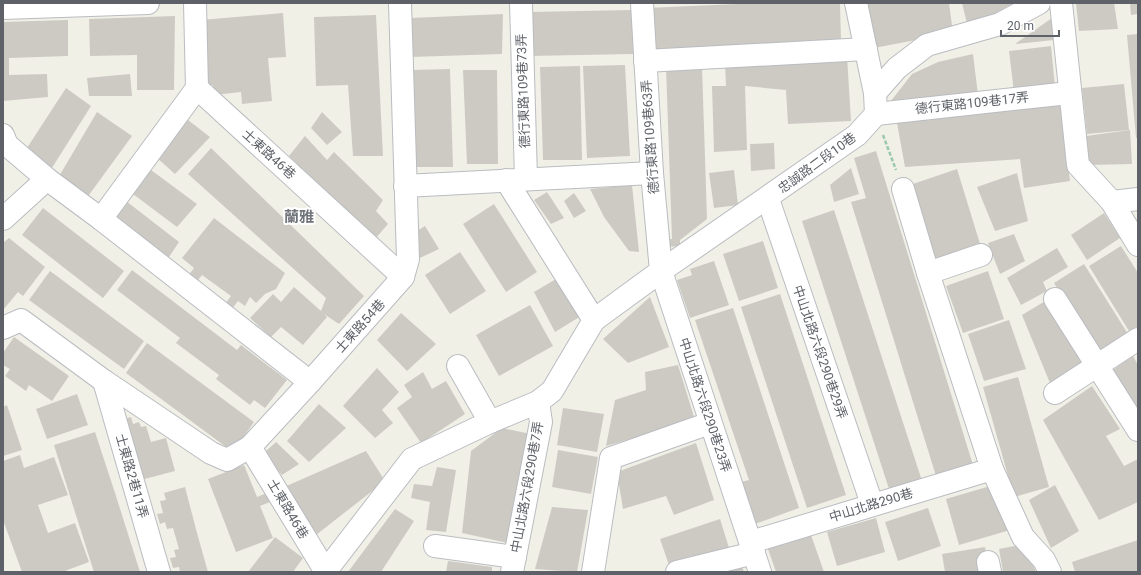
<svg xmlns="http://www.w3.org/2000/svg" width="1141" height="575" viewBox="0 0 1141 575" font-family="Roboto,'Noto Sans TC',sans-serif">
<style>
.building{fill:#cdcac4}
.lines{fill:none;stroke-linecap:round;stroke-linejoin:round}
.minor-casing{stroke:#b9bcc1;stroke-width:24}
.path{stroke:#99c9aa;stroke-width:2.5;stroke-dasharray:4 2;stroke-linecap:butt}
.minor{stroke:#fff;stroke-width:22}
.labels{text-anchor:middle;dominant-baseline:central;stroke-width:4;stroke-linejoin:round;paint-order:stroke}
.street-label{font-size:13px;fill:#5e6268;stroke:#fff}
.quarter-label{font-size:15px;font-weight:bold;fill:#6f747a;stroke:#fff}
</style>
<rect width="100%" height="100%" fill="#f1f0e7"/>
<g class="building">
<polygon points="761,3 840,3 841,42 647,50 646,8"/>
<polygon points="865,3 949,3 953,33 874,48"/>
<polygon points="962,3 1014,3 968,28"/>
<polygon points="1076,3 1114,3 1118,29 1079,31"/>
<polygon points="1130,3 1138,3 1138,14 1131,15"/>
<polygon points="632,10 633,54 530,56 528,12"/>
<polygon points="283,13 286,57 268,58 272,101 242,104 241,92 214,95 213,85 204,86 201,20"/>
<polygon points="503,14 502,54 411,57 410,18"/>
<polygon points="376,15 383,156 353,156 348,85 316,86 314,17"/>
<polygon points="175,16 174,90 137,90 137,55 90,56 89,19"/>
<polygon points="1052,18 1054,40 1015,44"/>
<polygon points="68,20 68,56 9,58 9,75 47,74 48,97 3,101 3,22"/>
<polygon points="1138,34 1138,138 1136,138 1127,35"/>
<polygon points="1051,46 1055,87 1014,92 1009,51"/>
<polygon points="973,54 978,95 887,106 912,74 938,62"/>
<polygon points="847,56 851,121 788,124 786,90 745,86 747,150 714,152 712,86 726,86 725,65"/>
<polygon points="625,65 630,156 587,158 583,66"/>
<polygon points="580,66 582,160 543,160 540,67"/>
<polygon points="702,66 707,219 680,240 680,246 666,247 666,239 672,239 666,67"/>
<polygon points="450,69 453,167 414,167 411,70"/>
<polygon points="463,70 497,70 498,164 467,164"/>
<polygon points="130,74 132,96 89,96 87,78"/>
<polygon points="1124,84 1129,130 1087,134 1082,88"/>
<polygon points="66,88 91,106 50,171 25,151"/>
<polygon points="1061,104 1070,181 1024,188 1020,159 905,167 897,123"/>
<polygon points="97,112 132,136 86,199 58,178"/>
<polygon points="322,112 342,132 327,145 311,128"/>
<polygon points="188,120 210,137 175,174 156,157"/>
<polygon points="1130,130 1132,164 1089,165 1086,136"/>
<polygon points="305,136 327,160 334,152 383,200 376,211 388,224 375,239 289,156"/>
<polygon points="774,143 775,169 751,171 750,144"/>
<polygon points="211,148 364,296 339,324 324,314 327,317 303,345 281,327 271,337 250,318 273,294 281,302 294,287 321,311 326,298 188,174"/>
<polygon points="876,151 973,465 936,476 851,202 866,198 854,158"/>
<polygon points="851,168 859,194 834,202 830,185"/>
<polygon points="957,169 981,247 936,263 910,185"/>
<polygon points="151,170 197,204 177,227 133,194"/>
<polygon points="734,170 738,205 714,208 709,173"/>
<polygon points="1017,173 1028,221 995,231 977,187"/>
<polygon points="632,185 639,252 629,251 604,217 590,189"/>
<polygon points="547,192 564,218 551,224 534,200"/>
<polygon points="574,193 586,211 574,218 564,201"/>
<polygon points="126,201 179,242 167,260 112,218"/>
<polygon points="494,204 537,272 506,292 463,224"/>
<polygon points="43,208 124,271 103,298 22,235"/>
<polygon points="834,210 923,484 891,495 802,221"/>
<polygon points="1104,213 1120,238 1087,260 1071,235"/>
<polygon points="214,218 285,273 276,289 265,294 256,303 250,297 245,306 238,301 232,309 225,304 231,296 202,275 196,283 188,276 194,268 182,258"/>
<polygon points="425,226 439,249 420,258 407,237"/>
<polygon points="1014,234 1025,261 1000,274 988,243"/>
<polygon points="9,238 45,267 23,296 18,292 3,310 3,243"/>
<polygon points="763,241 778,288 739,301 723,254"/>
<polygon points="1121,246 1138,273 1138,326 1129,331 1089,266"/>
<polygon points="1057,248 1068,267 1043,282 1047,291 1021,305 1007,278"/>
<polygon points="460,252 486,291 450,314 425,275"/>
<polygon points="714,261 729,305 690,318 677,280 692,275 690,269"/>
<polygon points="1084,264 1128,334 1097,353 1054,283"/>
<polygon points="132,270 237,350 241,345 287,380 265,408 254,400 250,405 216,379 219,375 176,343 180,338 117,290"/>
<polygon points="50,271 144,341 124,369 29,300"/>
<polygon points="988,271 1004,319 963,333 946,286"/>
<polygon points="556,279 581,316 555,332 534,292"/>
<polygon points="780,294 846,495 807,508 741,307"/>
<polygon points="650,297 669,347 628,363 603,339"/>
<polygon points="1047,300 1087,366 1052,388 1022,315"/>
<polygon points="530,305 553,346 499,376 476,335"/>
<polygon points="733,308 799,508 752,525 738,483 749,480 695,320"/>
<polygon points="401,313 436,344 407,371 377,340"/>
<polygon points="1009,320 1026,369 984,381 968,334"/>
<polygon points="14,337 69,376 52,401 29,385 26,391 5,376 10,369 3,365 3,353"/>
<polygon points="147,343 254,422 233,452 126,373"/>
<polygon points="1133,356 1138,365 1138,417 1110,372"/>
<polygon points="678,365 695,420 606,446 615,400 646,390 645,372"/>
<polygon points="377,368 399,392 382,410 393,423 375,438 343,406"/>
<polygon points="423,372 432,389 446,381 465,414 421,443 397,408 412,397 404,385"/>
<polygon points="1018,377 1049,487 1014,497 983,387"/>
<polygon points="1092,386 1120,429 1106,436 1124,466 1138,459 1138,502 1099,520 1043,420"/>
<polygon points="77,394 88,425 47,439 36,409"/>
<polygon points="319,404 346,428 309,462 287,441"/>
<polygon points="7,405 22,450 3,456 3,407"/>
<polygon points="563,408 604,414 597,452 557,445"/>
<polygon points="131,417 133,424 139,422 141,427 146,426 151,442 166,438 175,471 137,481 120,420"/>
<polygon points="502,428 531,434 508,543 462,533 471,451"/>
<polygon points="95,432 116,496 140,572 94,572 74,509 54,445"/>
<polygon points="276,442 299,464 282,475 263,454"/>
<polygon points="696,443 714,500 674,515 666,496 623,509 617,472"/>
<polygon points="558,450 598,457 591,494 552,487"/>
<polygon points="366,451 385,481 316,535 282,488"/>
<polygon points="20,455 24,468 54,457 68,495 38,505 48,533 75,523 89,562 62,572 22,572 3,520 3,461"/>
<polygon points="244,465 257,497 267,493 270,502 260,506 273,538 236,552 208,479"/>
<polygon points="437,467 456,470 446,532 426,530 430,502 411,498 414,484 432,486"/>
<polygon points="997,484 1010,530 959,545 946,499"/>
<polygon points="1055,485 1079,531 1051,548 1029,500"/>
<polygon points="185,487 197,533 208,572 180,572 179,567 173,568 170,558 176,557 174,550 179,549 173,528 167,529 165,522 160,524 157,514 163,513 160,501 166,500 164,493"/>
<polygon points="552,507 588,510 577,572 535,569"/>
<polygon points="928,508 941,546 898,561 885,522"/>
<polygon points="395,509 414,521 381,572 348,572"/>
<polygon points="876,518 885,552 837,566 827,532"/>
<polygon points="720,519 730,551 671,571 660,539"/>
<polygon points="811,535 824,572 776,572 768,549"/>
<polygon points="275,537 303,558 293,572 248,572"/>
<polygon points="1138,540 1138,572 1075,572 1072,562"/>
<polygon points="1024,544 1036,572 1003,572 999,549"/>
<polygon points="985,547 989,572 945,572 942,554"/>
<polygon points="739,558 744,572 700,572"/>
<polygon points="448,561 492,567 492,572 446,572"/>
</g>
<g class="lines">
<defs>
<g id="minor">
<polyline points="195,3 197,88 403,277"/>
<polyline points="521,3 526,179"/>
<polyline points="642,3 652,173 661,271 760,572"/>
<polyline points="1061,3 1078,165 1112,202 1138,245"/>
<polyline points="3,8 148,3"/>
<polyline points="645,61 866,49"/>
<polyline points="875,93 897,68 927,45 1000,24 1039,3"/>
<polyline points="876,114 1069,93"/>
<polyline points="3,135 7,145 47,179 101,219 197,88"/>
<polyline points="506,180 594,320"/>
<polyline points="405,186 652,173"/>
<polyline points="903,189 928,273 992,469 1023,537 1044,560 1050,572"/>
<polyline points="768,199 872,504"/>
<polyline points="1112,202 1138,199"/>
<polyline points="3,219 47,179"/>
<polyline points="101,219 310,382 403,277 408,259 400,3"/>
<polyline points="928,273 981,255"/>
<polyline points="1055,299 1138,430"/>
<polyline points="3,328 21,320 104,381 211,453 227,460 250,447 310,382"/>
<polyline points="458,366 490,422"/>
<polyline points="104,381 159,572"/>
<polyline points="1055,393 1138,339"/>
<polyline points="250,447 326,572"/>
<polyline points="751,542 992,469"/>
<polyline points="435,546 515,557"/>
<polyline points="988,562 990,572"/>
<polyline points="325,572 412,459 490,422 538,402 552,391 594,320 661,271 857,135 876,114 875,93 856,3"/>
<polyline points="512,572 541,422 538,402"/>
<polyline points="593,572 611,458 710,423"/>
<polyline points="677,572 754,553"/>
</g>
</defs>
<use href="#minor" class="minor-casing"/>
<polyline class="path" points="883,135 896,170"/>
<use href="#minor" class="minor"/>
</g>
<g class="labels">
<g class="street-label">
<text transform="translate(523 91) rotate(-92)">德行東路109巷73弄</text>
<text transform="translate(972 103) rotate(-6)">德行東路109巷17弄</text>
<text transform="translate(650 137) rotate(-94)">德行東路109巷63弄</text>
<text transform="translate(269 154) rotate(42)">士東路46巷</text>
<text transform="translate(817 163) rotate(-36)">忠誠路二段10巷</text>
<text transform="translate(360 326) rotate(-48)">士東路54巷</text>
<text transform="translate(820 352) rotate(71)">中山北路六段290巷29弄</text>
<text transform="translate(705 405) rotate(72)">中山北路六段290巷23弄</text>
<text transform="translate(132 476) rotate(74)">士東路2巷11弄</text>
<text transform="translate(527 487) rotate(-80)">中山北路六段290巷7弄</text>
<text transform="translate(871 505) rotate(-17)">中山北路290巷</text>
<text transform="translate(288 509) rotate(59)">士東路46巷</text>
</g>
<g class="quarter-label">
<text x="299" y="217">蘭雅</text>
</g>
</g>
<rect width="1141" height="575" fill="none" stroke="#5e6268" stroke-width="8"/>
<path d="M1001 30v6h58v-6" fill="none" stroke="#5e6268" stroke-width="2"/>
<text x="1007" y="30" font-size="12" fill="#5e6268" stroke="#ffffff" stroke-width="3" paint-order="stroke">20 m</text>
</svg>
